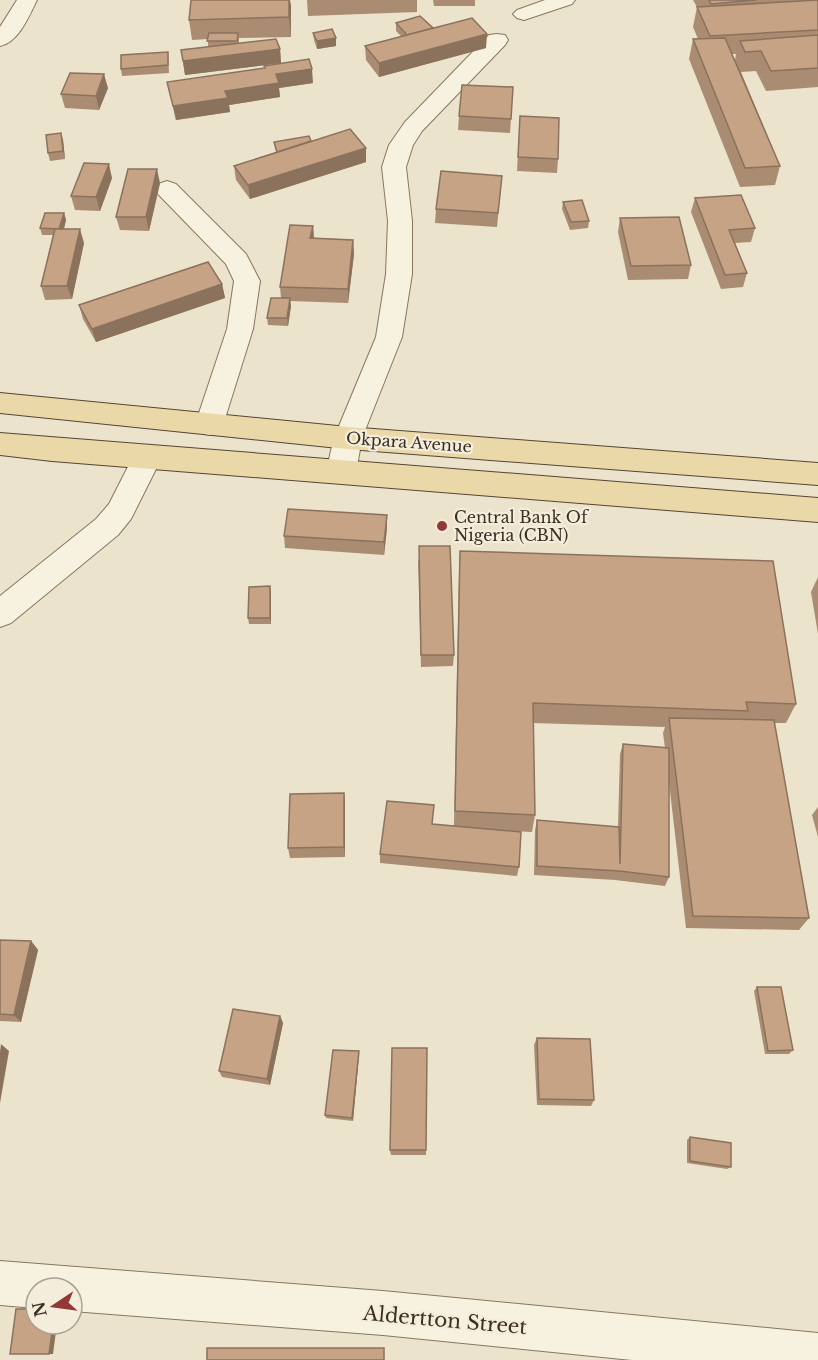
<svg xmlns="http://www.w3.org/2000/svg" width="818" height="1360" viewBox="0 0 818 1360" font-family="'Libre Baskerville',serif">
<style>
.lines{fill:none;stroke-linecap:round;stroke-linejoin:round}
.minor-casing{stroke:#877761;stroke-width:2}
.major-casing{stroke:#564534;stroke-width:2}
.minor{fill:#f7f1df;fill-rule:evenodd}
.major{fill:#ead8a8;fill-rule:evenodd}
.wall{fill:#aa8c72;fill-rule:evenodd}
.shaded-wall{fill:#8b725d}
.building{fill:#c6a385;stroke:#8b725d;stroke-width:1.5}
.poi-dot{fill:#913936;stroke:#f4eddb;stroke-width:2}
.labels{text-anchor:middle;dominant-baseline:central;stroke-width:4.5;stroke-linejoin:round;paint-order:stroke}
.street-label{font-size:16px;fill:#3a2f23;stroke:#f4eddb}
.poi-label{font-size:16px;fill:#3a2f23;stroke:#f4eddb;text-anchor:start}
.near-street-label{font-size:20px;fill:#3a2f23;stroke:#f4eddb}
</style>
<rect width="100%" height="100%" fill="#ece3cc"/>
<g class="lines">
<defs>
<g id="minor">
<path d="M 17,0 L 37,0 C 29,16 19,42 0,46 L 0,27 Z"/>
<polygon points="545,0 575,0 572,4 524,20 517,18 513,14 517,10"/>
<polygon points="497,34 505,35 508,40 505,45 422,131 413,145 406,167 412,221 412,274 402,337 362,438 356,472 351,480 341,483 331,480 326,472 334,438 376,337 386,274 388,221 382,167 389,145 405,122 489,35"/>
<polygon points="167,181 176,184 246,254 260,281 253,329 223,425 219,432 209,435 199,432 195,425 227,329 234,281 226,264 158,194 155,189 158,184"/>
<polygon points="147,446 157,449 162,457 131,519 118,535 11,623 0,627 0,596 96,519 109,504 137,449"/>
<polygon points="0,1261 383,1291 818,1333 818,1360 632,1360 383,1335 72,1311 72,1288 36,1288 36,1308 0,1305"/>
</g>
<g id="major">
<polygon points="0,393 348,427 818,463 818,485 348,449 0,413"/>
<polygon points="0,433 818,498 818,522 52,461 0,455"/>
</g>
</defs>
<use href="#minor" class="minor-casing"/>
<use href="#major" class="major-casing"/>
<use href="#minor" class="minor"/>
<use href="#major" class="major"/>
</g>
<g class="wall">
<polygon points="307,0 417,0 417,12 308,16"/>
<polygon points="433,0 475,0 475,6 434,6"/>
<path d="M 693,0 L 818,0 L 818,87 L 766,91 L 756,71 L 741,72 L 780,166 L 775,185 L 740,187 L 689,59 L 693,39 L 698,39 L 693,27 L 697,7 ZM 732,54 L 736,54 L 735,60 Z"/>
<polygon points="291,5 291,37 239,38 239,43 280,49 281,63 185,75 181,50 208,47 208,39 192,40 189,20"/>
<polygon points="396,23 433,28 486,48 379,77 366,60 365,46 401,36 396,31"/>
<polygon points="313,33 336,46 317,49 314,40"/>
<polygon points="168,52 169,73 122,76 121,69"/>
<polygon points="167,82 313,83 279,88 280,97 229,105 230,112 176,120"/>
<polygon points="513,87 510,133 458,130 459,116"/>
<polygon points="108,88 99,110 65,108 61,94"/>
<polygon points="520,116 558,159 557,173 517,171"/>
<polygon points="63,140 65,159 50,161 48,153"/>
<polygon points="311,141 366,162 250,199 236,180 234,166 276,152 274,142"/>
<polygon points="502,176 497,227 435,223 436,209"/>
<polygon points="112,178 100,211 75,210 71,196"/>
<polygon points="160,183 149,231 120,230 116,217"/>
<polygon points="695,198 755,228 751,242 735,243 747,273 743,287 721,289 691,212"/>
<polygon points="563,202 589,221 588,228 570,230 562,209"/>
<polygon points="64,213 66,220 64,229 84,243 72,299 45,300 41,286 53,235 42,235 40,228"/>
<polygon points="620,218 691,265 688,279 628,280 618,232"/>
<polygon points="313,226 314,238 353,240 354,254 348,303 290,301 291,306 288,326 268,325 267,318 281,298 280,287"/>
<polygon points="222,284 225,298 96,342 83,319 79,305"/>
<polygon points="387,528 384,555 285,548 284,536"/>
<polygon points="460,551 796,704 786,723 774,723 809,918 799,930 686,928 669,783 669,877 665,886 615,880 534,875 535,830 537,820 618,827 620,754 623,744 665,748 663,733 665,727 533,723 535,815 532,832 497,830 519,867 517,876 380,863 380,854 433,824 454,826 459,572"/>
<polygon points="418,559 454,655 453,666 421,667"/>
<polygon points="818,577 818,634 811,592"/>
<polygon points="271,592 271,624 249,624 248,618"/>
<polygon points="344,793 345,803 345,857 290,858 288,848"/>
<polygon points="818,807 818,837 812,815"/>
<polygon points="0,940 31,941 38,950 21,1022 0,1021"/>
<polygon points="757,987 793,1050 789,1054 765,1054 754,991"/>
<polygon points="280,1016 283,1023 270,1085 222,1077 219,1071"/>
<polygon points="537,1038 594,1100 591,1106 537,1105 534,1045"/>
<polygon points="427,1048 426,1155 391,1155 390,1150"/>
<polygon points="359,1055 353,1121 326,1118 325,1115"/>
<polygon points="690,1137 731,1167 727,1169 687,1163 687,1140"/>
</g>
<g class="shaded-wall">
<polygon points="289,0 290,0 291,5 291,37 289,17"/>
<polygon points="487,34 486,48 379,77 379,63"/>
<polygon points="336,38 336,46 317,49 317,41"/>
<polygon points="280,49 281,63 185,75 183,61"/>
<polygon points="312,69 313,83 279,88 280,97 229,105 230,112 176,120 173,106 225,91 276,74"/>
<polygon points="104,74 108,88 99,110 96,96"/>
<polygon points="61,133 63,140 65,159 63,151"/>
<polygon points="366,148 366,162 250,199 248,185"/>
<polygon points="109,164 112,178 100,211 96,197"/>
<polygon points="157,169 160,183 149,231 146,217"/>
<polygon points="64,213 66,220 62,236 59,229"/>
<polygon points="313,226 314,240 310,238"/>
<polygon points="80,229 84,243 72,299 67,286"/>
<polygon points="353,240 354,254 348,303 348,289"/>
<polygon points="222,284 225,298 96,342 92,329"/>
<polygon points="290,298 291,306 288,326 287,318"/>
<polygon points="387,515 387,528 384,555 384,542"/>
<polygon points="270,586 271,592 271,624 270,618"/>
<polygon points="344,793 345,803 345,857 344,847"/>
<polygon points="31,941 38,950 21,1022 14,1015"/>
<polygon points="280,1016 283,1023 270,1085 267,1079"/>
<polygon points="1,1044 9,1051 0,1103 0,1052"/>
<polygon points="359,1051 359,1055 353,1121 352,1118"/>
<polygon points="53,1324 57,1324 53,1354 49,1354"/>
</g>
<g class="building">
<polygon points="191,0 289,0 289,17 189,20"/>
<polygon points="709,0 756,0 711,4"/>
<polygon points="818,0 818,30 710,36 697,7"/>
<polygon points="420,16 433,28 407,35 396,23"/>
<polygon points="472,18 487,34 379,63 365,46"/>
<polygon points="332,29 336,38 317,41 313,33"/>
<polygon points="209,33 238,33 237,41 207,41"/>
<polygon points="818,35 818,68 771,71 761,51 745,52 740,41"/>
<polygon points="725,38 780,166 745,168 693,39"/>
<polygon points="276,39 280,49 183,61 181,50"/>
<polygon points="168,52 168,65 121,69 121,55"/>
<polygon points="309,59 312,69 276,74 279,83 225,91 228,98 173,106 167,82 265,68 264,66"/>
<polygon points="70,73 104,74 96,96 61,94"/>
<polygon points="462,85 513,87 511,119 459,116"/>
<polygon points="520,116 559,118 558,159 518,157"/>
<polygon points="350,129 366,148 248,185 234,166"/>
<polygon points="61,133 63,151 48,153 46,135"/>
<polygon points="309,136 311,141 280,151 277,152 274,142"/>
<polygon points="84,163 109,164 96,197 71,196"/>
<polygon points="128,169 157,169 146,217 116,217"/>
<polygon points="441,171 502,176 498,213 436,209"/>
<polygon points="741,195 755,228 729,230 747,273 725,275 695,198"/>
<polygon points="582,200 589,221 571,222 563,202"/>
<polygon points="45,213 64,213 59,229 40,228"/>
<polygon points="679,217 691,265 631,266 620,218"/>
<polygon points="290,225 313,226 310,238 353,240 348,289 280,287"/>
<polygon points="55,229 80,229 67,286 41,286"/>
<polygon points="208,262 222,284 92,329 79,305"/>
<polygon points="271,298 290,298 287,318 267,318"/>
<polygon points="288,509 387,515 384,542 284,536"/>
<polygon points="419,546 450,546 454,655 421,655"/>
<polygon points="460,551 773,561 796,704 746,702 748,711 533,703 535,815 455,811"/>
<polygon points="270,586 270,618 248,618 249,587"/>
<polygon points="669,718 774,720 809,918 693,916"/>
<polygon points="623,744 669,748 669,877 619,871 537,866 537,820 619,827 620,864"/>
<polygon points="344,793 344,847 288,848 290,794"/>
<polygon points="387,801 434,805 432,824 521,832 519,867 380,854"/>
<polygon points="0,940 31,941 14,1015 0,1014"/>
<polygon points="757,987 781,987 793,1050 768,1051"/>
<polygon points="233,1009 280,1016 267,1079 219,1071"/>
<polygon points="537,1038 590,1039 594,1100 539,1099"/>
<polygon points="392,1048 427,1048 426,1150 390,1150"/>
<polygon points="333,1050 359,1051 352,1118 325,1115"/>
<polygon points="690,1137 731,1143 731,1167 690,1161"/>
<polygon points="16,1309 36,1309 36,1324 53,1324 49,1354 10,1354"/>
<rect x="207" y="1348" width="177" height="12"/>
</g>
<circle class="poi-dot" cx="442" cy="526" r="6"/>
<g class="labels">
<g class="street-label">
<text transform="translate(409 442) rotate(4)">Okpara Avenue</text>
</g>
<g class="poi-label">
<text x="454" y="517">Central Bank Of<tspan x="454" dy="18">Nigeria (CBN)</tspan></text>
</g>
<g class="near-street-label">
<text transform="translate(445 1320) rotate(5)">Aldertton Street</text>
</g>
</g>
<g transform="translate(54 1306) rotate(257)"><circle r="28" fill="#f4eddb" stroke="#aaa191" stroke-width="1.5"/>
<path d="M0-4.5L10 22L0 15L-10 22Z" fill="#913936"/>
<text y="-9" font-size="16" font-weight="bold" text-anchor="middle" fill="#3a2f23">N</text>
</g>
</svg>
